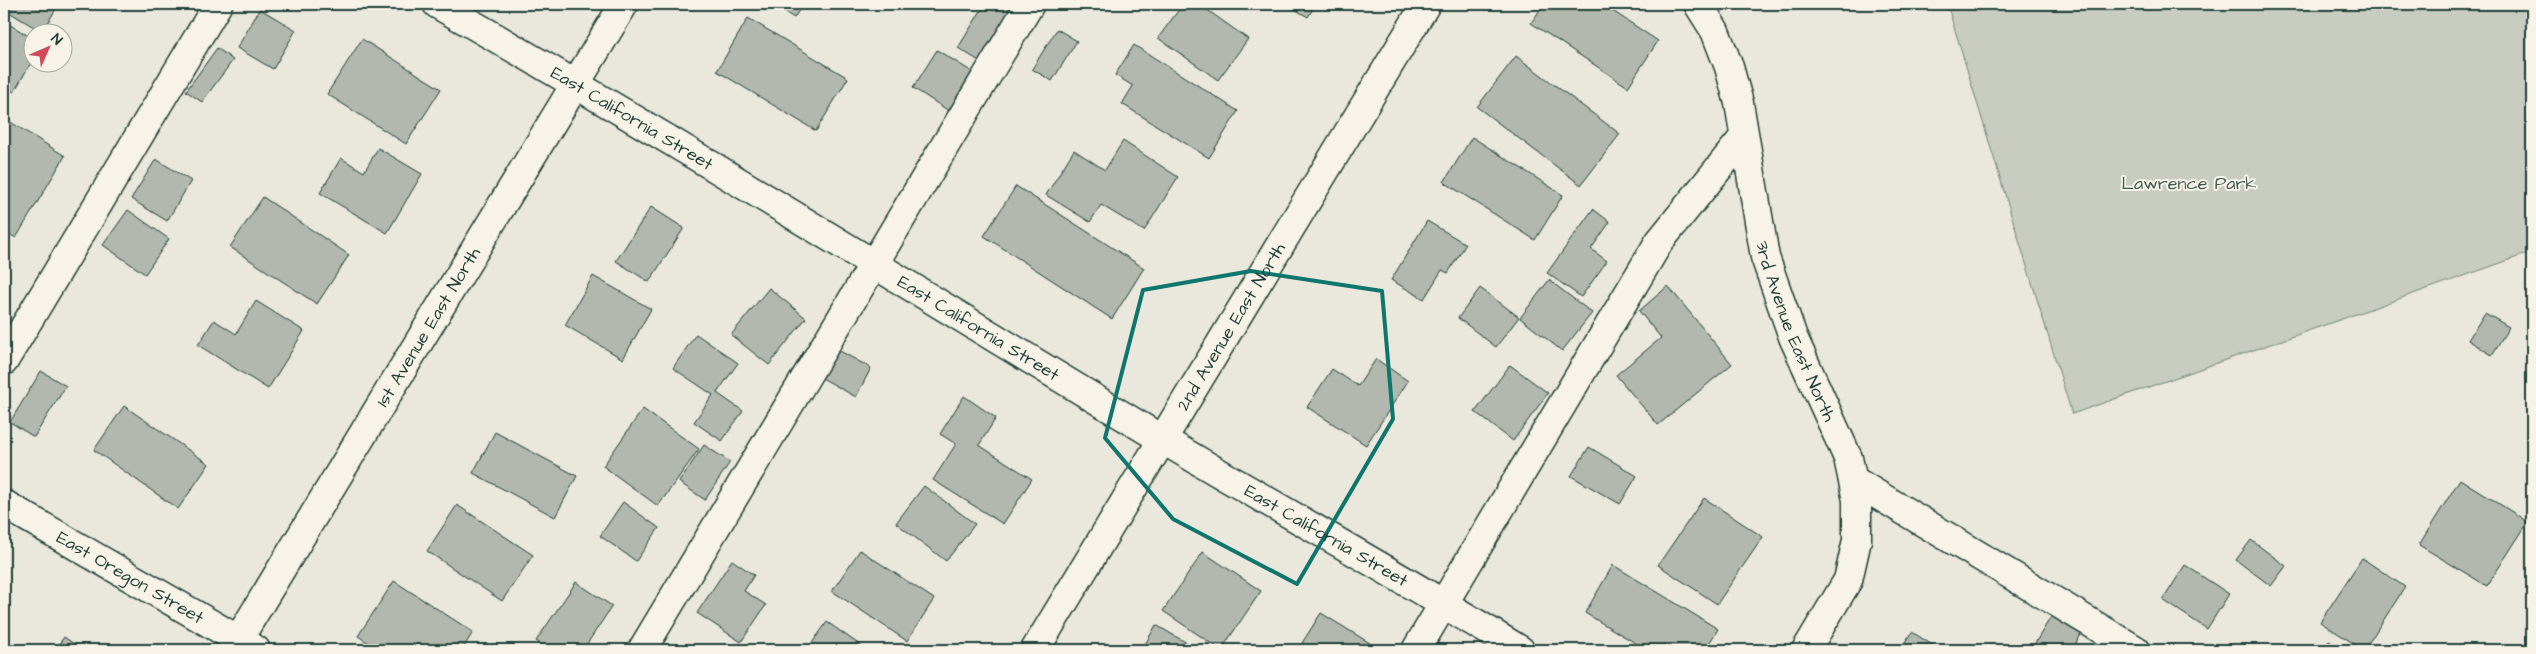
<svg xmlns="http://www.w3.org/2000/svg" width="2536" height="654" viewBox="0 0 2536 654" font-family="'Architects Daughter',sans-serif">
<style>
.green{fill:#c8ccc1;stroke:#74847a}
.building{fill:#b2b8ae;stroke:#1f3d34}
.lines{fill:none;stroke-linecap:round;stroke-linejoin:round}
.minor-casing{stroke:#1f3d34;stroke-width:31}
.minor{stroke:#f7f3e8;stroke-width:28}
.marked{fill:none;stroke:#0f766e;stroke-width:4;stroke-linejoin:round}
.labels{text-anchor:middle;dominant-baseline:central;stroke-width:4;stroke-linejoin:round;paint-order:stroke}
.street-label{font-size:18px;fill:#1f3d34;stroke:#f7f3e8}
.park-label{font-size:18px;fill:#415a50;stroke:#f7f3e8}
</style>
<rect width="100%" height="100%" fill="#eae8dd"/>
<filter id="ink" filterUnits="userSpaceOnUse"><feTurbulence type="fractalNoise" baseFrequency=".02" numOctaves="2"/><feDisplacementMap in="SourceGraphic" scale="10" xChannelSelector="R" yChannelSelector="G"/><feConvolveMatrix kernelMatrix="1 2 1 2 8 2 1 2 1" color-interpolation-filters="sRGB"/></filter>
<g filter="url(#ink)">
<polygon class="green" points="1947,4 2532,4 2532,252 2072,414"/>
<g class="building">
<polygon points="4,4 59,4 42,32 4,9"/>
<polygon points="772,4 803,4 794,18"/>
<polygon points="985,4 1001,4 1013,11 981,62 958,48"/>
<polygon points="1183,4 1199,4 1248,39 1218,80 1158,38"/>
<polygon points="1286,4 1316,4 1308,17"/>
<polygon points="1544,4 1602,4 1658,41 1628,87 1531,23"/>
<polygon points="260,9 296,30 273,69 237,48"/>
<polygon points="748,18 848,78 816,131 717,71"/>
<polygon points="7,23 32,38 32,61 14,92 4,86 4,28"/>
<polygon points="1057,29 1077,41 1052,81 1032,69"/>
<polygon points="362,39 441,89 406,144 327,94"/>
<polygon points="1134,45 1238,111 1209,158 1122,104 1133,86 1115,75"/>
<polygon points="217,48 233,60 202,102 186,91"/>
<polygon points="937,50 974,73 949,111 913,88"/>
<polygon points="1516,56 1620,134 1581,185 1477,107"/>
<polygon points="4,118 65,156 16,238 4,231"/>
<polygon points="1472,137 1563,195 1535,240 1444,182"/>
<polygon points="1123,141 1178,177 1144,231 1101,205 1090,222 1046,195 1074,150 1105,170"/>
<polygon points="378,148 422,174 387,233 320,193 341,158 364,172"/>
<polygon points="156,159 191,181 167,221 131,199"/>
<polygon points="1016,186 1144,268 1112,319 984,236"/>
<polygon points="263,197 349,255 317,304 230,247"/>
<polygon points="651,207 684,228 649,282 616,261"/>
<polygon points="1593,209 1610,222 1591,249 1607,261 1581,297 1547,273"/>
<polygon points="128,210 169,239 145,274 103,245"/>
<polygon points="1427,221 1466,244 1448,273 1442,270 1424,299 1391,280"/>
<polygon points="593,276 651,309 623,359 565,325"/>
<polygon points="1549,280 1592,313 1562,351 1520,318"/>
<polygon points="1668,286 1732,364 1658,425 1616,375 1661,338 1639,311"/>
<polygon points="769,288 806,318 769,365 731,335"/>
<polygon points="1480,288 1519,317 1496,347 1458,318"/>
<polygon points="256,301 304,331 268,389 198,345 214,320 236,334"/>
<polygon points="2485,313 2509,327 2492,355 2468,340"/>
<polygon points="696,334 738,363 717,393 743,411 722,441 694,422 713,395 673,368"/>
<polygon points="838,350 871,368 856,397 822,378"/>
<polygon points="1376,359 1408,381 1366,445 1307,407 1332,369 1358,386"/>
<polygon points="1510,365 1548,393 1513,441 1475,412"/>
<polygon points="41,371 66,386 34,437 10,422"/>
<polygon points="964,396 996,418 979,445 1032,479 1003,524 933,480 956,444 940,434"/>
<polygon points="124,406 209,464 178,509 94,450"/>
<polygon points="643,409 699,449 658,506 603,466"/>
<polygon points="495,432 577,476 555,517 473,473"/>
<polygon points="704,445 730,462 705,500 679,482"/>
<polygon points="1589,447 1637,476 1620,504 1571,476"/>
<polygon points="2460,479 2528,522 2487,586 2419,545"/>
<polygon points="924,486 975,524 946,561 896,523"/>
<polygon points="1704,498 1763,537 1717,604 1658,565"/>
<polygon points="623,502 659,528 636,561 600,536"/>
<polygon points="457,505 533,555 502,601 427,551"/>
<polygon points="2251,540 2286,566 2271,586 2236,560"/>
<polygon points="860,550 934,599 907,641 832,591"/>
<polygon points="1203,552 1261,591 1221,650 1163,611"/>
<polygon points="2362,558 2405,587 2364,650 2320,622"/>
<polygon points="732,560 754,575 744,591 766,605 741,642 697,613"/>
<polygon points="1613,565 1718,629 1705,650 1647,650 1585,613"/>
<polygon points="2185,565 2229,594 2207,629 2163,600"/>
<polygon points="394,581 473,632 462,650 380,650 358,636"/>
<polygon points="576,582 612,606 583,650 550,650 536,641"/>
<polygon points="1321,613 1381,650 1315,650 1302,643"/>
<polygon points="2052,615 2082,633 2072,650 2031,650"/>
<polygon points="827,622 867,650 807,650"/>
<polygon points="1156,625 1199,650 1142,650"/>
<polygon points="1912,632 1940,650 1899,650"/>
<polygon points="64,637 83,650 55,650"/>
<polygon points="2329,641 2344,650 2324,650"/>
</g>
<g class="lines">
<defs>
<g id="minor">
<path id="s1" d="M 437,4 C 681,143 919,293 1160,438 C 1280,510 1402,577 1520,650"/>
<path id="s2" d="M 1698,4 L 1715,31 L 1729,67 L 1739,103 L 1765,257 L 1793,337 L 1848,458 L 1857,500 L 1857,540 L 1848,580 L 1806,650"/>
<polyline points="4,361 218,4"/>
<polyline points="1853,480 2136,650"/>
<path id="s3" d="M 4,504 L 256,650"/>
<path id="s4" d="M 232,650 L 624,4"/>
<polyline points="642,650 1030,4"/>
<path id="s5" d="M 1035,650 L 1426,4"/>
<polyline points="1416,650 1659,242 1744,137"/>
</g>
</defs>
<use href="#minor" class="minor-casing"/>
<use href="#minor" class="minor"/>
</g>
</g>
<path class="marked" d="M 1251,271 L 1382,291 L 1393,419 L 1297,584 L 1173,519 L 1105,438 L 1143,290 Z"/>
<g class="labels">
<g class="street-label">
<text stroke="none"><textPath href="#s1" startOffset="226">East California Street</textPath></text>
<text stroke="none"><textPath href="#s4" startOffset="378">1st Avenue East North</textPath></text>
<text stroke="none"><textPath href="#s5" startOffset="378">2nd Avenue East North</textPath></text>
<text stroke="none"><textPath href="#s1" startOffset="631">East California Street</textPath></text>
<text stroke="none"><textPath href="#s2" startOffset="344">3rd Avenue East North</textPath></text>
<text stroke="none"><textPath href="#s1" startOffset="1036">East California Street</textPath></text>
<text stroke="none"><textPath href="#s3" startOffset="146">East Oregon Street</textPath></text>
</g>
<g class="park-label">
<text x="2189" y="183">Lawrence Park</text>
</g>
</g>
<rect width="2536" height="654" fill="none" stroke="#f7f3e8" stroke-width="20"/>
<rect x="10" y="10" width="2516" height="634" fill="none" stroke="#1f3d34" stroke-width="2" filter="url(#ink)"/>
<g transform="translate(48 48) rotate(45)"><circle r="24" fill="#f7f3e8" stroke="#a1aaa0"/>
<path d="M0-4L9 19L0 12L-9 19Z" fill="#d1495b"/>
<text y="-8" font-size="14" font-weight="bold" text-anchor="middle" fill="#1f3d34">N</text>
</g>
</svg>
